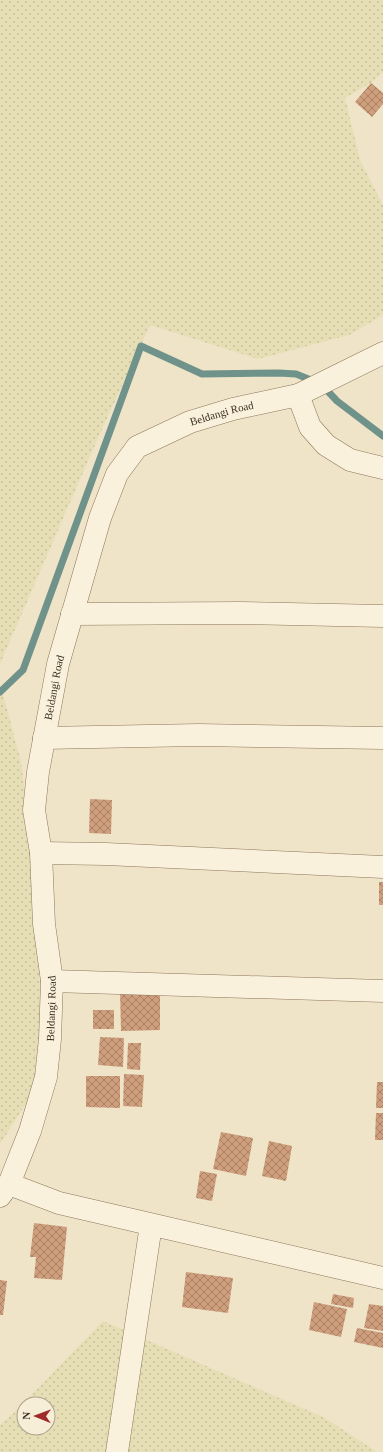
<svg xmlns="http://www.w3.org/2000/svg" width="383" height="1452" viewBox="0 0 383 1452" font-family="Georgia,serif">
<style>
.farmland{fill:url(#farmland-dots);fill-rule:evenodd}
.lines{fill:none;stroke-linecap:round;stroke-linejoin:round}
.stream{stroke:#6f938a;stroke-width:7}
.building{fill:url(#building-cross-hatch)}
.minor-casing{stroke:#8d765c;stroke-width:23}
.minor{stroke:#faf1dc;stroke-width:22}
.labels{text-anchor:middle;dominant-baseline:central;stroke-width:3;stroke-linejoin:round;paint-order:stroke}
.street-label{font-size:11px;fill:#3d2e20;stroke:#f7eed8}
</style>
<defs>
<pattern id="farmland-dots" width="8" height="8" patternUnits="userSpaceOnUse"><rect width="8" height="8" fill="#e6deb5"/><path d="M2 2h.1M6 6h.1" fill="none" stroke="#c6bf9b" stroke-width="1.8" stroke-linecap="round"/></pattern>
<pattern id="building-cross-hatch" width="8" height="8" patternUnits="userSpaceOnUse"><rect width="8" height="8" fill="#cf9f7d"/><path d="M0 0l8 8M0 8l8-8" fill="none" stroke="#a98266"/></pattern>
</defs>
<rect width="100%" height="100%" fill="#f0e4c8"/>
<g class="farmland">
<polygon points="0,0 383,0 383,72 371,83 345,98 360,160 383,205 383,315 349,335 258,359 150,325 97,440 0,664"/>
<polygon points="0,683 21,762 32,852 43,1043 30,1097 0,1144"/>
<path d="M 103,1321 L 325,1418 L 377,1452 L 0,1452 L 0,1425 L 16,1411 ZM 24,1404 L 48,1404 L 48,1428 L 24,1428 Z"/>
</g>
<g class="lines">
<polyline class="stream" points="0,692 23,670 141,346 202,374 279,373 296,374 321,384 337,401 383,436"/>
</g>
<g class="building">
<polygon points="371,83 383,93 383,104 372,117 355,102"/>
<polygon points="90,799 112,800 111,834 89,833"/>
<rect x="379" y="882" width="4" height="23"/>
<polygon points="120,990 160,990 160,1030 121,1031"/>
<rect x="93" y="1010" width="21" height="19"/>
<polygon points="100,1037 124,1038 123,1067 98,1065"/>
<polygon points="128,1043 141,1043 140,1070 127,1069"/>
<polygon points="124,1074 144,1075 142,1107 123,1106"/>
<polygon points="86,1076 120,1076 120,1108 86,1107"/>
<polygon points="377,1082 383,1082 383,1108 376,1108"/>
<polygon points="376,1113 383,1113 383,1140 375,1140"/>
<polygon points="221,1132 253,1138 246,1176 213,1169"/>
<polygon points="269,1141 292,1146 286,1181 262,1176"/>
<polygon points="200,1171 217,1174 212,1201 196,1198"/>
<polygon points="34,1223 67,1227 62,1280 34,1278 36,1257 30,1257"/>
<polygon points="186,1272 233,1278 228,1313 182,1307"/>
<polygon points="0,1280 7,1281 3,1315 0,1315"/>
<polygon points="333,1294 354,1298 353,1308 331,1304"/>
<polygon points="314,1302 347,1309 341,1337 309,1330"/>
<polygon points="369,1304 383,1306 383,1331 364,1328"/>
<polygon points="357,1328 383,1333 383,1348 354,1342"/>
</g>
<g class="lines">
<defs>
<g id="minor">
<polyline points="298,395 310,427 326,445 350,460 383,468"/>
<polyline points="72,614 240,613 383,616"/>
<polyline points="44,738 198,735 383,738"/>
<polyline points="41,853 106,854 383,867"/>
<polyline points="52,981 383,991"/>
<polyline points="9,1184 59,1203 383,1278"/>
<path id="s1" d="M 0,1196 L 9,1184 L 30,1131 L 46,1077 L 50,1039 L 52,981 L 44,924 L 41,853 L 34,810 L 38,772 L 58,664 L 100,518 L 117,474 L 137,447 L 190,422 L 233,409 L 298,395 L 383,353"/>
<polyline points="117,1452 151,1225"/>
</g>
</defs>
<use href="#minor" class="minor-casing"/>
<use href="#minor" class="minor"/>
</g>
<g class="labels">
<g class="street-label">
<text stroke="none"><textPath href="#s1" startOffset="869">Beldangi Road</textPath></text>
<text stroke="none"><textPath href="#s1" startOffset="521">Beldangi Road</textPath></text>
<text stroke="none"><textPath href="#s1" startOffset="197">Beldangi Road</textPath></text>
</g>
</g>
<g transform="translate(36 1416) rotate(271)"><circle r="19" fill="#f7eed8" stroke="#ada18e"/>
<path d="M0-3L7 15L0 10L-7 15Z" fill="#9e2a2b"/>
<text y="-6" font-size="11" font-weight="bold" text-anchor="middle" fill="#3d2e20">N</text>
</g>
</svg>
